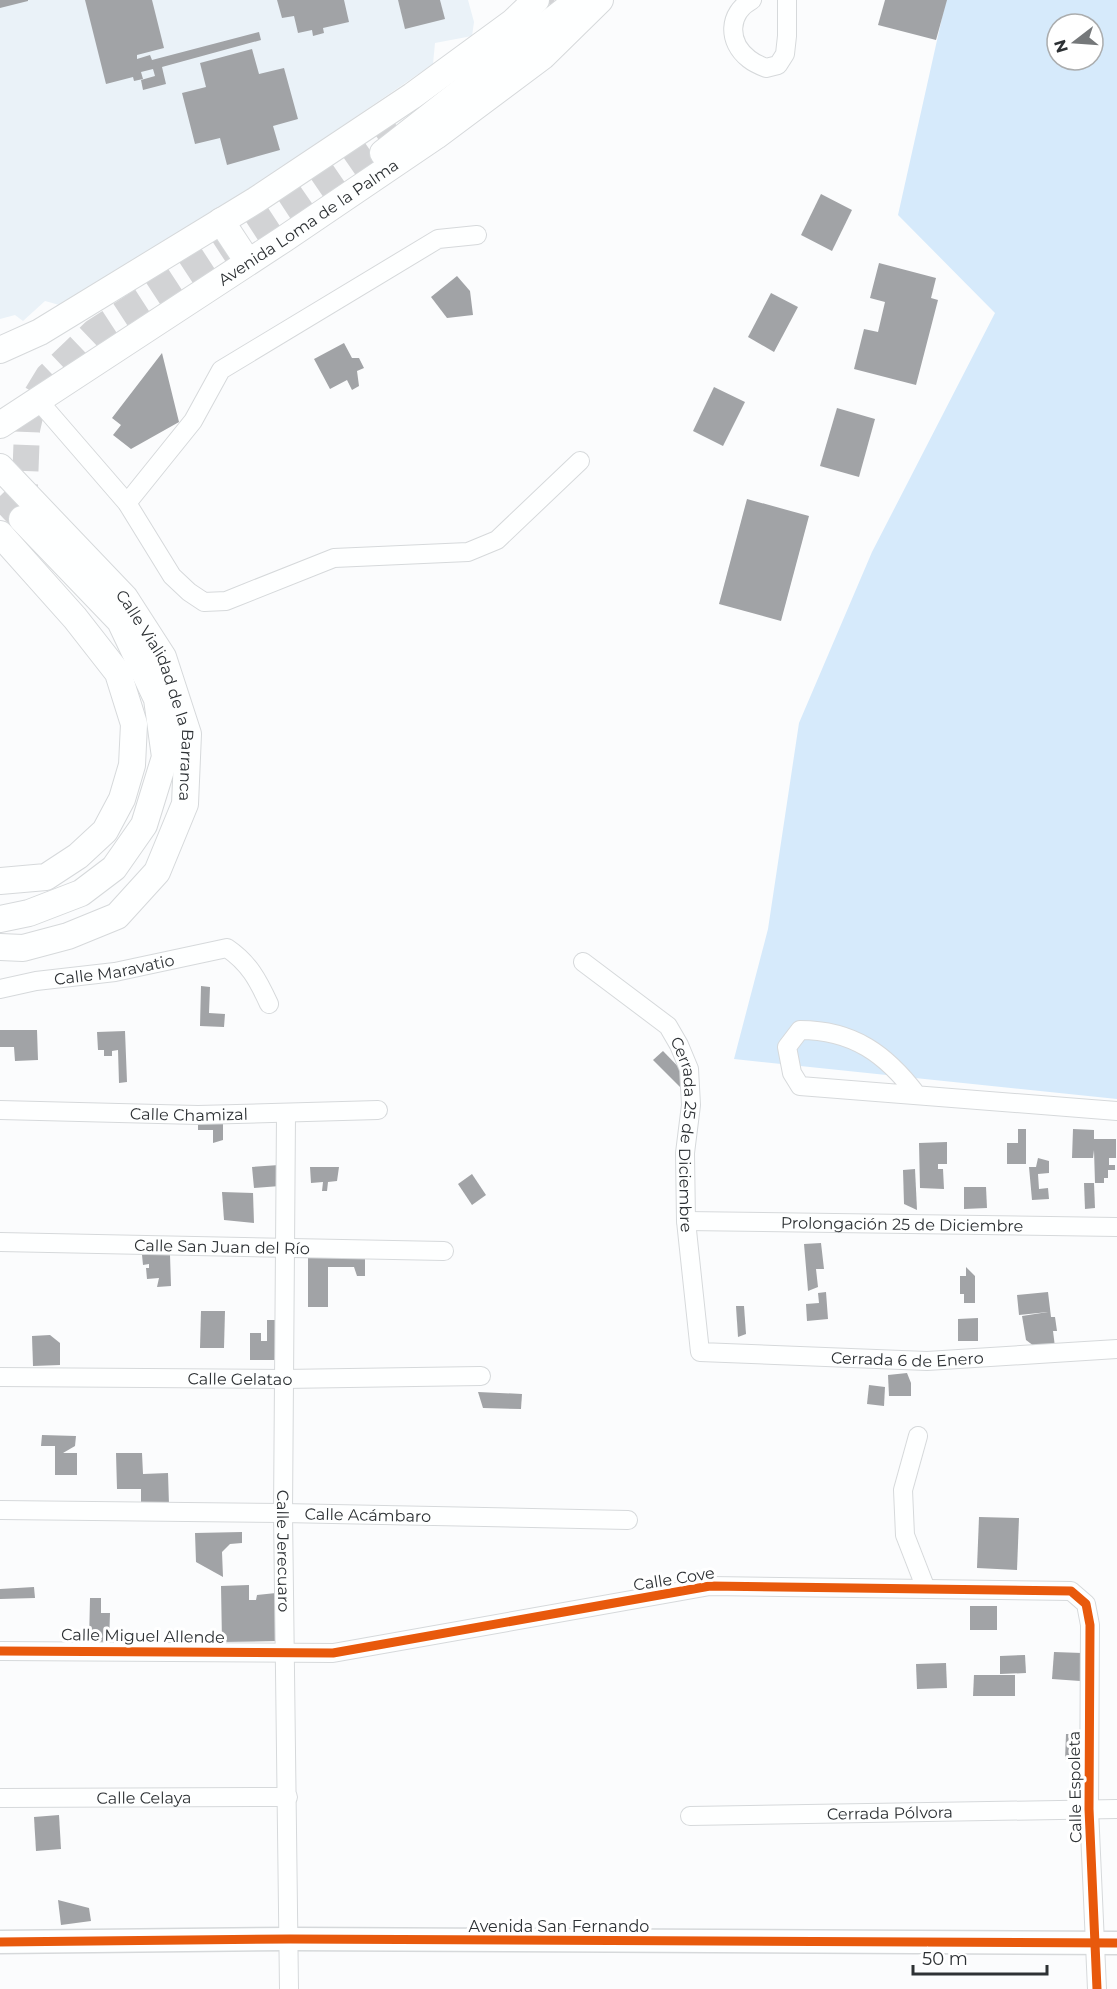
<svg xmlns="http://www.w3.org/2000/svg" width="1117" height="1989" viewBox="0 0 1117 1989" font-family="Montserrat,sans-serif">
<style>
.built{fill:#eaf2f8}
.green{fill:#d6eafb;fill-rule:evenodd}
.building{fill:#a1a3a6}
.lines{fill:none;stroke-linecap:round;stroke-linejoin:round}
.secondary-tunnel{stroke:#d2d3d5;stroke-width:26;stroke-dasharray:26 13;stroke-linecap:butt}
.minor-casing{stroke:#d6d9db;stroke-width:20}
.tertiary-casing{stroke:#d6d9db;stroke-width:25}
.secondary-casing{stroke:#d6d9db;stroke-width:28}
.minor{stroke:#feffff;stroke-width:18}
.tertiary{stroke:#feffff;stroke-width:22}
.secondary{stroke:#feffff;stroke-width:26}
.cycleway-casing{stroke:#fff;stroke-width:13}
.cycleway{stroke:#e8590c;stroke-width:9}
.labels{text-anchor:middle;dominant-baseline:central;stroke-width:6;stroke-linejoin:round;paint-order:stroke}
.street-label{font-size:16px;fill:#2d3134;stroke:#fff}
</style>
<rect width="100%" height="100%" fill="#fbfcfd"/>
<polygon class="built" points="0,0 468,0 474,22 472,36 435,43 433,64 266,178 63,306 45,301 23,321 15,315 0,319"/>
<path class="green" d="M 946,0 L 1117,0 L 1117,1099 L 734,1059 L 768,929 L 799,723 L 872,552 L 995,313 L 898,215 ZM 1057,24 L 1093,24 L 1093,60 L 1057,60 Z"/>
<g class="building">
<polygon points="0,0 28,0 28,1 0,8"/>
<polygon points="85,0 152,0 164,48 137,55 137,59 150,55 152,60 259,32 261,40 162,67 166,84 143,90 141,80 155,76 153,69 141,72 143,79 134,81 133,77 106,84"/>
<polygon points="277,0 344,0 349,22 323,28 324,33 313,36 312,30 298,33 294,16 282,18"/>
<polygon points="398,0 440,0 445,19 405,29"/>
<polygon points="885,0 947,0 936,40 878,25"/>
<polygon points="252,49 259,74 284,68 298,119 273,126 280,150 227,165 220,138 195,144 182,93 206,87 200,63"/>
<polygon points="821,194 852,210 832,251 801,235"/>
<polygon points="879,263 936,278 931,298 938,300 916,385 854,369 864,329 878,332 885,302 870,298"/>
<polygon points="457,276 470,291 473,315 447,318 431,297"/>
<polygon points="771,293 798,307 774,352 748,337"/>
<polygon points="344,343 352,358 359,358 364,368 357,371 359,386 352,390 347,380 330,389 314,359"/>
<polygon points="162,353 179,422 131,449 113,435 121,425 112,418"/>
<polygon points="714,387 745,402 723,446 693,431"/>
<polygon points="837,408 875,419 859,477 820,466"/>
<polygon points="747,499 809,516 781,621 719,604"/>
<polygon points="201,986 210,987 209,1013 225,1014 224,1027 200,1026"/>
<polygon points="0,1030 37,1030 38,1060 15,1061 14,1047 0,1047"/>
<polygon points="125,1031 127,1082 119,1083 118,1050 112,1051 112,1056 104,1056 104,1050 98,1050 97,1032"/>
<polygon points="663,1051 691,1080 682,1089 653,1060"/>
<polygon points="198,1115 223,1115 223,1140 213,1143 213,1130 198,1130"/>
<polygon points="1018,1129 1026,1129 1026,1164 1007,1164 1007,1143 1018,1143"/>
<polygon points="1073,1129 1094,1130 1094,1139 1116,1139 1116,1158 1109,1158 1109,1165 1115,1165 1115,1170 1108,1170 1108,1178 1104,1178 1104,1183 1095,1183 1094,1150 1093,1158 1072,1158"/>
<polygon points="947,1142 947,1164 938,1164 938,1169 943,1169 944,1189 920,1188 919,1143"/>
<polygon points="1038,1158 1049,1161 1049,1173 1038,1174 1039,1189 1048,1188 1049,1199 1032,1200 1029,1167 1036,1167"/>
<polygon points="279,1165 280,1186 254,1188 252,1167"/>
<polygon points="310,1167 339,1167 337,1181 328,1182 327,1191 322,1191 323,1182 311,1183"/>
<polygon points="915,1169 917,1210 904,1204 903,1170"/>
<polygon points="472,1174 486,1195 472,1205 458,1184"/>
<polygon points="1084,1183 1094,1183 1095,1208 1085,1209"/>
<polygon points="964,1187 986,1187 987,1208 964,1209"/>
<polygon points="222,1192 253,1193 254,1223 224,1220"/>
<polygon points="821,1243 824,1269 816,1269 818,1287 808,1291 804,1244"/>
<polygon points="308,1250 365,1252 365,1276 357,1276 354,1267 328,1267 328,1307 308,1307"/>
<polygon points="142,1255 170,1255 171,1286 157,1287 159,1278 147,1279 146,1268 149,1268 149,1264 143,1265"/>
<polygon points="966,1267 975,1276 975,1303 964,1303 964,1294 960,1294 960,1276 966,1276"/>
<polygon points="826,1292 828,1319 807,1321 806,1304 819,1303 818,1293"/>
<polygon points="1048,1292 1051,1317 1055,1317 1057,1331 1053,1331 1055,1347 1038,1349 1026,1340 1022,1316 1048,1312 1019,1315 1017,1295"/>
<polygon points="736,1306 744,1306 746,1334 738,1337"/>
<polygon points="201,1311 225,1311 224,1348 200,1348"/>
<polygon points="978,1318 978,1341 958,1341 958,1319"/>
<polygon points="267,1320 277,1320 278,1360 250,1360 250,1333 261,1333 261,1341 267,1341"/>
<polygon points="50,1335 60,1343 60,1365 33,1366 32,1336"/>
<polygon points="907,1373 911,1383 911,1396 889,1396 888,1375"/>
<polygon points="869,1385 885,1387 884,1406 867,1404"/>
<polygon points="478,1392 522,1394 521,1409 483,1408"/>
<polygon points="42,1435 76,1436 75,1446 63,1453 77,1453 77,1475 55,1475 55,1446 41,1446"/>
<polygon points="116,1453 142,1453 143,1474 168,1473 169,1505 141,1505 141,1489 117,1489"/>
<polygon points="979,1517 1019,1518 1017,1570 977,1568"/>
<polygon points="242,1532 242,1543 230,1544 222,1552 223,1577 196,1562 195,1533"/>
<polygon points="249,1585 249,1600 256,1600 257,1595 276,1593 278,1641 222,1642 221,1586"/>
<polygon points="34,1587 35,1598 0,1599 0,1589"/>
<polygon points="90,1598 101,1598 101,1613 110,1613 109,1644 89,1643"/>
<rect x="970" y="1606" width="27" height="24"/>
<polygon points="1054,1652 1082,1653 1080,1681 1052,1679"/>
<polygon points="1025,1655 1026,1673 1000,1674 1000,1656"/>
<polygon points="946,1663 947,1688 917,1689 916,1664"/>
<polygon points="974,1675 1015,1675 1015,1696 973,1696"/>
<polygon points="1066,1734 1086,1734 1086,1761 1065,1760"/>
<polygon points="59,1815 61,1849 36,1851 34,1817"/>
<polygon points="58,1900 89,1908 91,1921 61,1925"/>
</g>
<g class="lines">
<g class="secondary-tunnel">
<polyline points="520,30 554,0"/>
<polyline points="0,496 22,519"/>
<polyline points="24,510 27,430 34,399 48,376 94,332 296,200 399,129"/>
</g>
<defs>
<g id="minor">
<path d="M 752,0 C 728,13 727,42 749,59 C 754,63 761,66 766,68 L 778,65 L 785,54 L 787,36 L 787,0"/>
<polyline points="37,399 127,503 172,576 189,592 204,602 226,601 334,558 468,552 497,540 580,461"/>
<polyline points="127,503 193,421 221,370 438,239 477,235"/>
<path id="s1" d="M 583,962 L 668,1026 L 679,1045 L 689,1069 L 691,1105 L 685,1153 L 686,1221 L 700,1352 L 927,1361 L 1117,1349"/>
<path id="s2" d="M 0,989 L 36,981 L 115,972 L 227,948 C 249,963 258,980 269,1004"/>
<path d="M 917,1095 C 886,1054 853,1030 800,1030 L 787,1047 L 792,1073 L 800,1086 L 1117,1111"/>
<path id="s3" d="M 0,1110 L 198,1115 L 378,1110"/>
<path id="s4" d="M 286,1115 L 283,1513 L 289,1989"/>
<path id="s5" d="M 686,1221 L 1117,1227"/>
<path id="s6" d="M 0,1242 L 444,1251"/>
<path id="s7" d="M 0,1377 L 283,1379 L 481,1376"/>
<polyline points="918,1436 903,1490 905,1535 926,1589"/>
<path id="s8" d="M 0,1510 L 283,1513 L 628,1520"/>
<polyline points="0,1651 333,1653 710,1586 1071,1591 1086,1604 1090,1625 1089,1809 1097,1989"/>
<path id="s9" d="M 0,1798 L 288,1797"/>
<path id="s10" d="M 690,1816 L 1117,1809"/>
</g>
<polyline id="tertiary" points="0,1942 290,1939 1117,1943"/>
<g id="secondary">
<polyline points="383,153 578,0"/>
<polyline points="221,221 248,262"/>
<polyline points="0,350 40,332 256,200 412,96 513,22 536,0"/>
<path id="s11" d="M 0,425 L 284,239 L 436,136 L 543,56 L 600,0"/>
<path id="s12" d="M 0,467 L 125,598 L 163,657 L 188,734 L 185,804 L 157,872 L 117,916 L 68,936 L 23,948 L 0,947"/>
<polyline points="0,534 75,618 118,673 134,724 132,765 122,799 105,831 78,856 46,877 0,881"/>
<polyline points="0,919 29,913 81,893 114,868 144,825 165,757 157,699 120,621 22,519"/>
</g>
</defs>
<use href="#minor" class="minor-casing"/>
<use href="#tertiary" class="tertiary-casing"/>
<use href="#secondary" class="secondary-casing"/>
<use href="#minor" class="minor"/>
<use href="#tertiary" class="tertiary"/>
<use href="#secondary" class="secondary"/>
<defs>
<g id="cycleway">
<polyline points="0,1651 333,1653 710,1586 1071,1591 1086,1604 1090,1625 1089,1809 1097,1989"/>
<polyline points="0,1942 290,1939 1117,1943"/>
</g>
</defs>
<use href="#cycleway" class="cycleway-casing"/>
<use href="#cycleway" class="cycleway"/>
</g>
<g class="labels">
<g class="street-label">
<text stroke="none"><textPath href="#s11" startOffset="369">Avenida Loma de la Palma</textPath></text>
<text stroke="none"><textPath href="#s12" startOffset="286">Calle Vialidad de la Barranca</textPath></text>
<text stroke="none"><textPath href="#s2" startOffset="116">Calle Maravatio</textPath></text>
<text stroke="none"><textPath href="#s3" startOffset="189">Calle Chamizal</textPath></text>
<text stroke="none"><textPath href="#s1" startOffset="219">Cerrada 25 de Diciembre</textPath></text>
<text stroke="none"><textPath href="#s5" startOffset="216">Prolongación 25 de Diciembre</textPath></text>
<text stroke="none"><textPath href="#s6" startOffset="222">Calle San Juan del Río</textPath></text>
<text stroke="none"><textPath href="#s1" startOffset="646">Cerrada 6 de Enero</textPath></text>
<text stroke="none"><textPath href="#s7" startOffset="240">Calle Gelatao</textPath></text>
<text stroke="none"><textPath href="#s8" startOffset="368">Calle Acámbaro</textPath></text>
<text stroke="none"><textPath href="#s4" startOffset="436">Calle Jerecuaro</textPath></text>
<text transform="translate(674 1579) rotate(-9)">Calle Cove</text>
<text transform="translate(143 1636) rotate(1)">Calle Miguel Allende</text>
<text transform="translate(1075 1787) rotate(-91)">Calle Espoleta</text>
<text stroke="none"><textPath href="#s9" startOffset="144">Calle Celaya</textPath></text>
<text stroke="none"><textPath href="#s10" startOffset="200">Cerrada Pólvora</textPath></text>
<text x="559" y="1926">Avenida San Fernando</text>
</g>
</g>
<g transform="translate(1075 42) rotate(253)"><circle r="28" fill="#ffffff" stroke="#abadae" stroke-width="1.5"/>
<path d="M0-4.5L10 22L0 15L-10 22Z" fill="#75787a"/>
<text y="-9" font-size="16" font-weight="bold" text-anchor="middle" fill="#2d3134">N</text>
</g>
<path d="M913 1965v9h134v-9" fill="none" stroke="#2d3134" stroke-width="3"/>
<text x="922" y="1965" font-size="18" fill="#2d3134" stroke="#ffffff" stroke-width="4.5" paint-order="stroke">50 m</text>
</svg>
